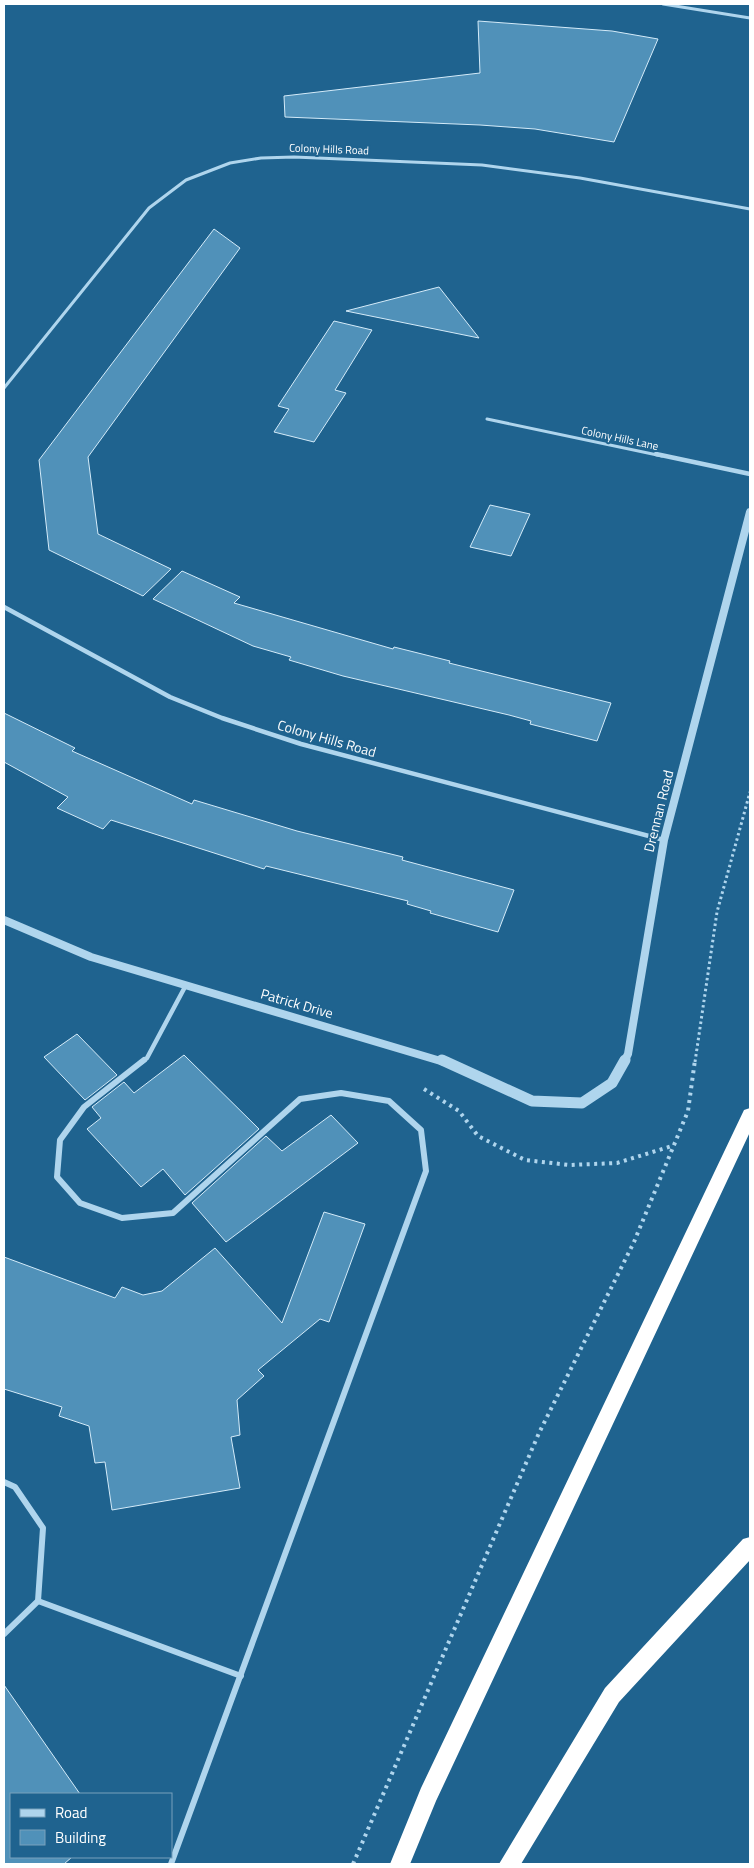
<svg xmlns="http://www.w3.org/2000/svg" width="754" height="1868" viewBox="0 0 754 1868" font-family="'Titillium Web',sans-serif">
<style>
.building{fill:#5091b9;stroke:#d4ebf9}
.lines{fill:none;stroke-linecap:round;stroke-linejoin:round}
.path-far1{stroke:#afd5ed;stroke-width:3;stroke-dasharray:2.5 3;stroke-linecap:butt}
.path{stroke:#afd5ed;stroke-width:4;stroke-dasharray:3 4.5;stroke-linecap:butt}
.minor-far2{stroke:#afd5ed;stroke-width:3}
.minor-far1{stroke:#afd5ed;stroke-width:4.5}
.minor{stroke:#afd5ed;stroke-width:6}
.tertiary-far1{stroke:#afd5ed;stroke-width:8}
.tertiary{stroke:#afd5ed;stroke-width:11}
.motorway{fill:#fff;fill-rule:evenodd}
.labels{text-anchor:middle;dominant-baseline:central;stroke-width:4;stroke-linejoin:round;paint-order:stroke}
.far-street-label{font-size:11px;fill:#fff;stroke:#1f638f}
.street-label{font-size:14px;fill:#fff;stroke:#1f638f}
</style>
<rect width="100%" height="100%" fill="#1f638f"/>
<g class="building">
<polygon points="478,21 612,31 658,39 614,142 535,129 480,125 285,117 284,96 480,73"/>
<polygon points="214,229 240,248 88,457 98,534 171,569 143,596 49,550 39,460"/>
<polygon points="439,287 479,338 346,311"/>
<polygon points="334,321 372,330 335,390 346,393 314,442 274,432 289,409 278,406"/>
<polygon points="490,505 530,514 511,556 470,547"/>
<polygon points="182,571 240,597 234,603 393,649 394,647 450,661 449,663 611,703 597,741 530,724 531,721 509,715 343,676 289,660 291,657 253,646 153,599"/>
<polygon points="4,713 75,748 72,751 192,804 194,800 297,831 403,857 402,860 514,890 498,932 430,913 431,911 407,904 408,901 266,866 264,869 111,820 103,829 57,808 68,797 4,762"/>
<polygon points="77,1034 117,1075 85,1100 44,1057"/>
<polygon points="184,1055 259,1129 185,1195 163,1169 141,1187 87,1129 101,1118 92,1107 124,1082 134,1093"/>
<polygon points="331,1115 358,1143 226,1242 192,1203 266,1136 282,1151"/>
<polygon points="324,1212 365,1224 329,1322 320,1319 258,1370 264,1376 237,1400 240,1435 231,1437 240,1488 112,1510 105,1462 95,1463 89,1426 59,1416 62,1407 4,1389 4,1257 115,1298 122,1287 143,1295 162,1291 215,1248 282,1323"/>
<polygon points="4,1685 80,1794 11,1794 11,1857 72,1857 64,1864 4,1864"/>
</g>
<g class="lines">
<polyline class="path-far1" points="695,1062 717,912 750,792"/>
<g class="path">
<polyline points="424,1089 459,1111 478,1136 525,1160 569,1165 617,1163 672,1146"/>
<polyline points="353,1864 539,1433 634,1242 688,1111 695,1060"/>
</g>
<g class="minor-far2">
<polyline points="663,4 750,18"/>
<polyline points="4,388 149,208 186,180 230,163 261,158 294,157 482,165 580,178 750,209"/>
<polyline points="487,419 662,456"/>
</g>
<g class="minor-far1">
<polyline points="656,454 750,474"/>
<polyline points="4,607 170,697 222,718 301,744 664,840"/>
<polyline points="142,1062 147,1058 186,985"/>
</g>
<g class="minor">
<polyline points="144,1060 84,1107 60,1140 57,1177 80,1203 122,1218 173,1213 300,1099 341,1093 389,1101 421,1130 426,1171 171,1864"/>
<polyline points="4,1482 15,1487 43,1528 38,1601 4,1634"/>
<polyline points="38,1601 241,1676"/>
</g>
<g class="tertiary-far1">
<polyline points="4,920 91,957 444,1062"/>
<polyline points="624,1062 628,1054 664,840 750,512"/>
</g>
<polyline class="tertiary" points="442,1060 532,1101 582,1103 612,1083 625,1060"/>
<g class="motorway">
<polygon points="750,1108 750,1132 436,1801 410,1864 390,1864 421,1788 744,1110"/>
<polygon points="750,1537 750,1560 619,1702 521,1864 499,1864 605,1688 743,1539"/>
</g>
</g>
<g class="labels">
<g class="far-street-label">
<text transform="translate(329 149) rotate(2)">Colony Hills Road</text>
<text transform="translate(620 438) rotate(12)">Colony Hills Lane</text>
</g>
<g class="street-label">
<text transform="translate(327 738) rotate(16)">Colony Hills Road</text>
<text transform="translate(658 811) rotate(-76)">Drennan Road</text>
<text transform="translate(297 1003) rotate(16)">Patrick Drive</text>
</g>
</g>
<rect width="754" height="1868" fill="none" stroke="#ffffff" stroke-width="10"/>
<rect x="10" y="1793" width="162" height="65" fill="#1f638f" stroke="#79a1bc"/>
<rect x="20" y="1809" width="25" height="8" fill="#afd5ed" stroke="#79a1bc"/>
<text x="55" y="1818" font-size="15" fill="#ffffff">Road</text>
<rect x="20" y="1830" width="25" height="15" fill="#5091b9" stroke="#79a1bc"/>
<text x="55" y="1843" font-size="15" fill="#ffffff">Building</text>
</svg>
